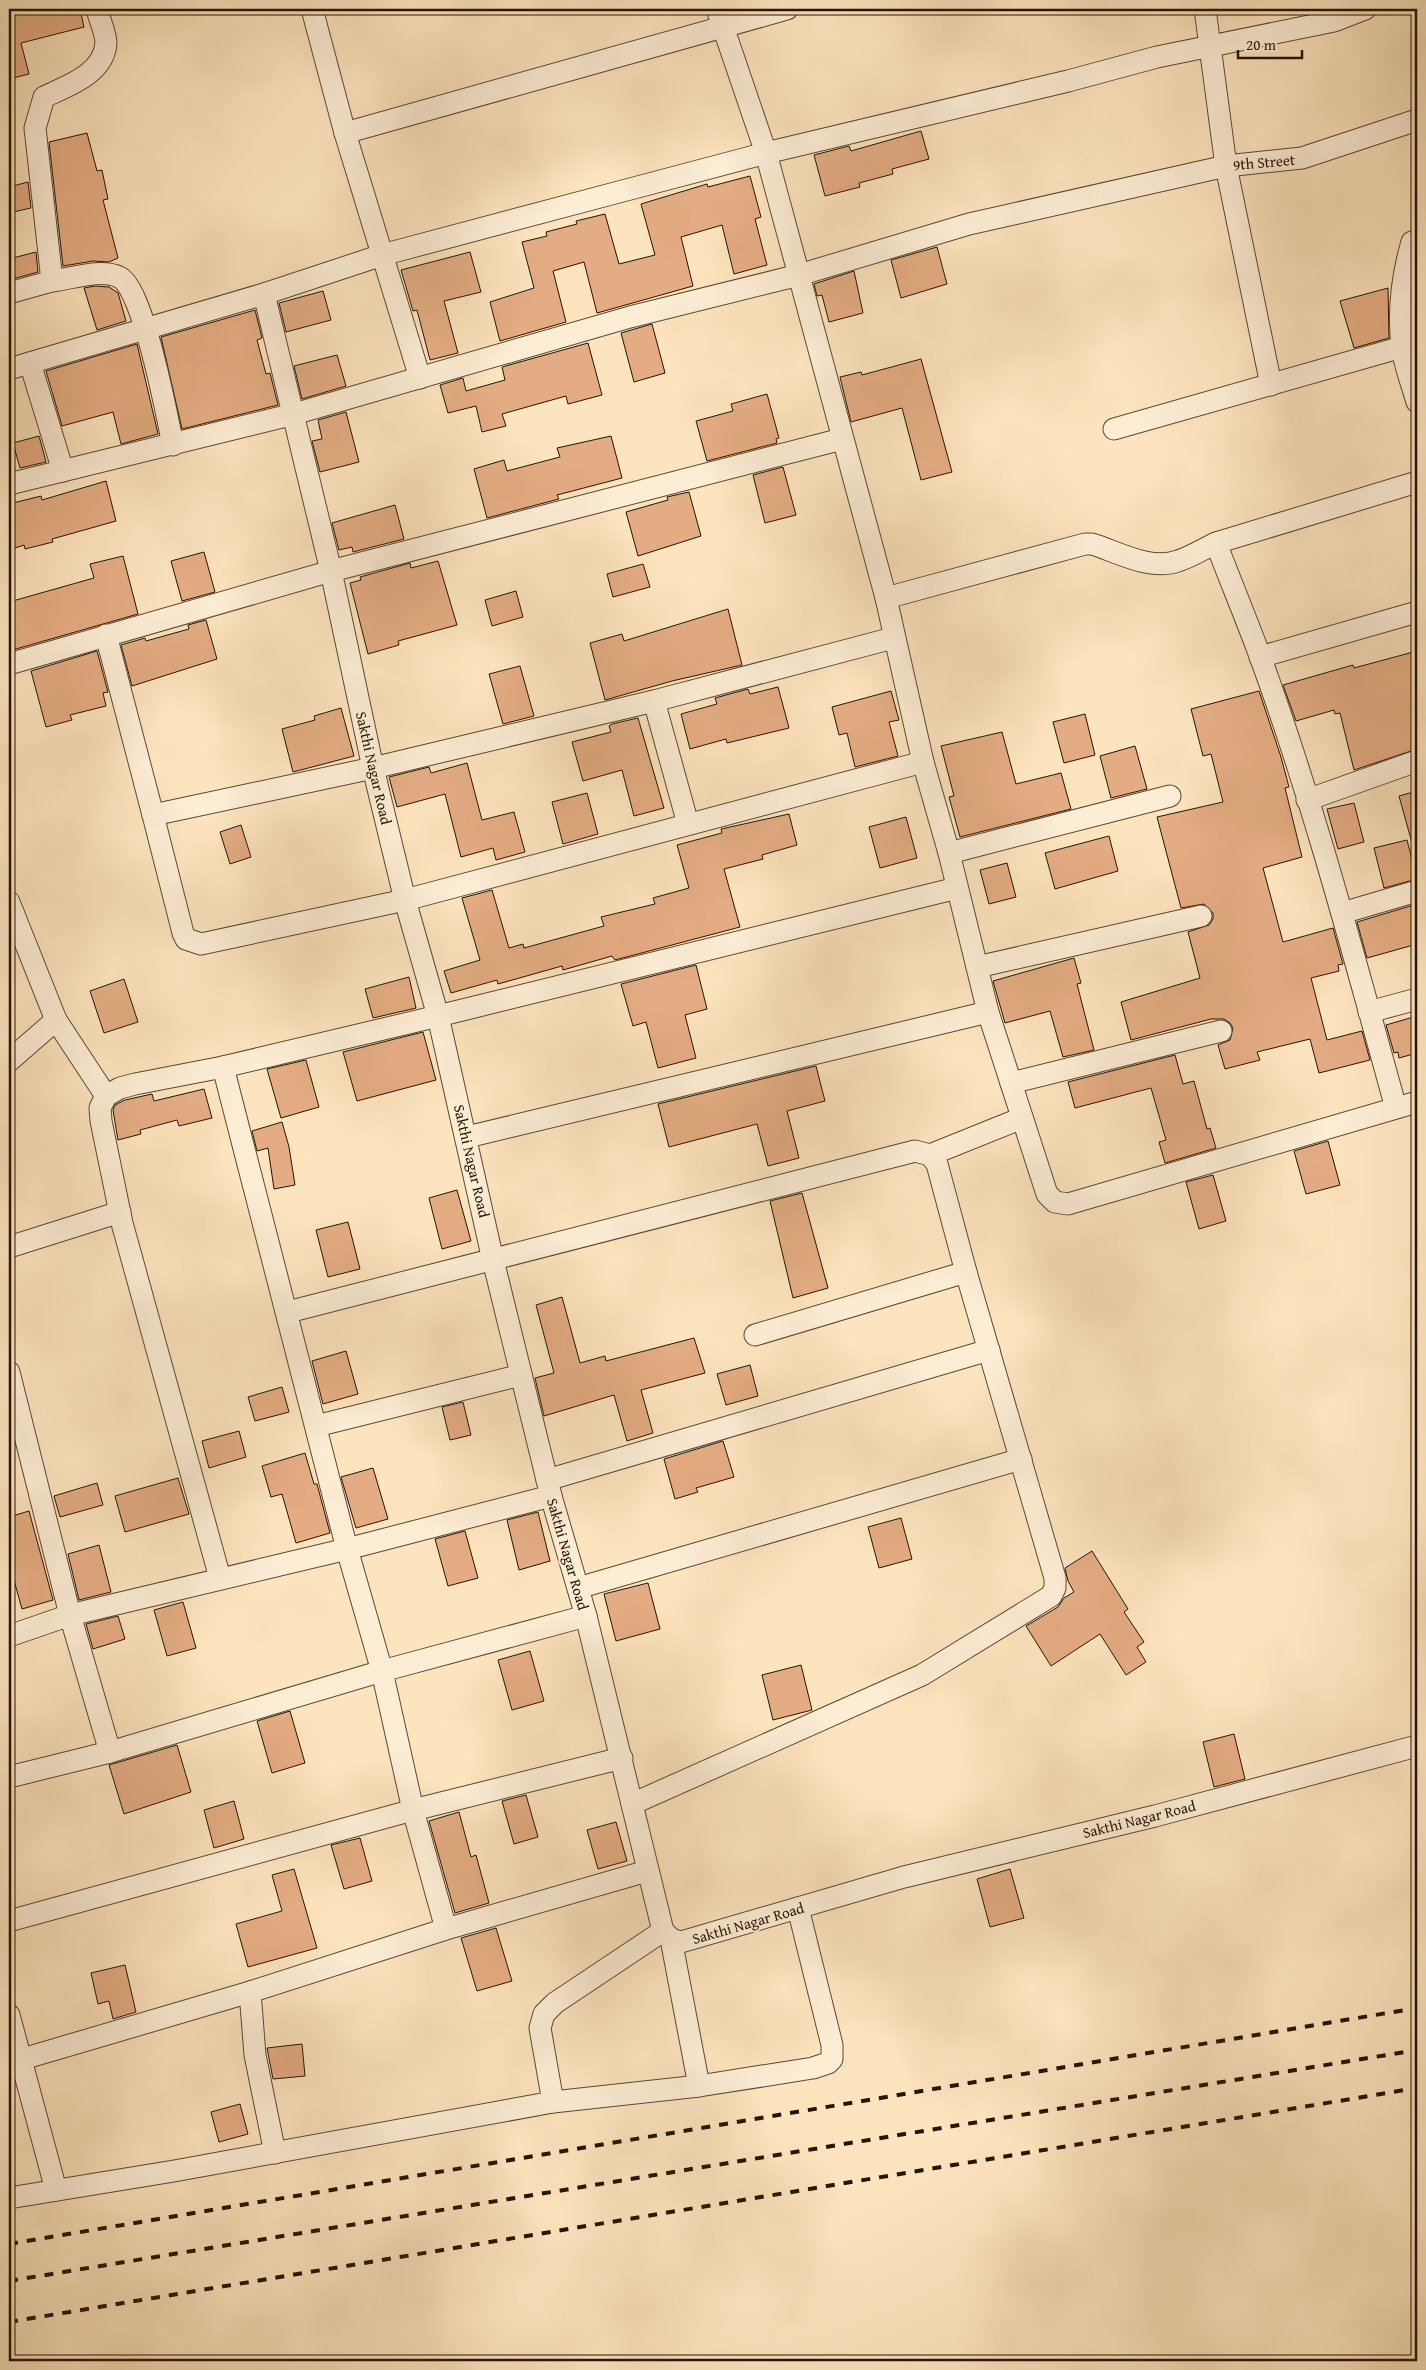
<svg xmlns="http://www.w3.org/2000/svg" width="1426" height="2370" viewBox="0 0 1426 2370" font-family="'Gentium Book Plus',serif">
<style>
.building{fill:#e4ac82;stroke:#261401}
.lines{fill:none;stroke-linecap:round;stroke-linejoin:round}
.minor-casing{stroke:#5c4830;stroke-width:23}
.minor{stroke:#fdedd5;stroke-width:21}
.rail{stroke:#261401;stroke-width:4;stroke-dasharray:9 9;stroke-linecap:butt}
.labels{text-anchor:middle;dominant-baseline:central;stroke-width:4;stroke-linejoin:round;paint-order:stroke}
.street-label{font-size:15px;fill:#261401;stroke:#fdedd5}
</style>
<rect width="100%" height="100%" fill="#fce4be"/>
<filter id="stains"><feTurbulence type="fractalNoise" baseFrequency=".004" numOctaves="4"/><feColorMatrix values="0 0 0 0 .2 0 0 0 0 .09 0 0 0 0 .02 0 0 0 .5 -.17"/></filter>
<radialGradient id="worn" r=".72"><stop offset=".6" stop-color="#630" stop-opacity="0"/><stop offset="1" stop-color="#630" stop-opacity=".3"/></radialGradient>
<g class="building">
<polygon points="9,9 80,9 84,27 21,43 29,74 9,79"/>
<polygon points="921,131 929,159 892,169 893,174 859,183 860,187 825,196 814,155 849,146 851,151"/>
<polygon points="87,133 97,171 102,170 108,199 103,200 118,258 109,262 93,261 63,266 49,142"/>
<polygon points="750,176 761,217 755,219 767,265 734,274 722,225 681,237 693,286 597,313 584,262 553,271 566,322 500,341 490,302 534,288 522,242 547,236 546,232 577,224 576,221 605,214 619,264 655,255 641,204 707,184 708,187"/>
<polygon points="28,182 31,208 9,213 9,187"/>
<polygon points="937,247 947,284 901,298 891,260"/>
<polygon points="36,252 38,272 9,280 9,259"/>
<polygon points="470,252 481,292 444,301 458,353 430,360 417,310 413,311 401,270"/>
<polygon points="854,271 863,313 829,322 822,295 817,296 814,284"/>
<polygon points="95,286 109,287 118,293 126,321 97,330 84,288"/>
<polygon points="1388,288 1389,338 1354,348 1340,301"/>
<polygon points="323,291 331,320 286,332 279,303"/>
<polygon points="255,310 262,338 257,340 266,374 270,373 278,405 182,429 161,337"/>
<polygon points="652,324 665,373 634,382 621,333"/>
<polygon points="588,343 602,395 568,404 566,396 502,414 506,426 482,432 476,406 448,413 440,385 463,378 466,391 505,380 502,367"/>
<polygon points="137,344 158,434 121,444 113,412 62,426 46,371"/>
<polygon points="337,355 346,386 302,399 294,366"/>
<polygon points="921,359 952,472 921,480 902,408 851,422 840,377 861,372 862,375"/>
<polygon points="767,394 779,438 776,439 777,443 707,461 696,421 733,411 731,404"/>
<polygon points="346,412 359,462 320,472 312,441 322,439 318,420"/>
<polygon points="39,436 46,462 20,468 13,443"/>
<polygon points="611,436 622,478 557,495 559,499 487,518 474,469 504,460 507,471 560,457 557,448"/>
<polygon points="783,467 796,515 765,523 753,475"/>
<polygon points="106,481 116,521 52,539 53,542 25,549 24,545 9,550 9,508 14,507 13,503 41,496 42,500"/>
<polygon points="689,492 701,536 638,556 626,512 668,500 667,497"/>
<polygon points="395,505 404,539 353,552 352,547 339,550 332,523"/>
<polygon points="204,552 215,592 182,601 171,561"/>
<polygon points="123,556 138,614 9,651 9,602 94,578 90,564"/>
<polygon points="438,561 457,625 398,641 399,645 368,654 350,583 361,580 360,577 410,563 411,568"/>
<polygon points="643,564 650,587 613,597 607,574"/>
<polygon points="516,591 523,617 492,626 485,600"/>
<polygon points="728,609 742,665 672,681 605,700 590,643 622,634 624,641"/>
<polygon points="206,620 217,659 132,686 121,645 145,638 146,641 189,629 188,625"/>
<polygon points="97,651 108,692 103,693 106,706 70,715 72,720 46,727 31,671"/>
<polygon points="1417,651 1417,749 1354,770 1340,713 1335,714 1334,710 1296,721 1283,685 1353,665 1354,668"/>
<polygon points="520,666 534,716 503,724 489,674"/>
<polygon points="778,687 789,728 727,743 726,739 690,749 681,714 717,704 715,698 748,689 750,694"/>
<polygon points="891,691 899,720 889,722 898,756 855,767 847,733 839,735 832,707"/>
<polygon points="1259,691 1281,757 1289,787 1285,788 1302,857 1263,868 1283,942 1333,928 1343,964 1338,965 1339,971 1311,978 1327,1040 1362,1031 1370,1060 1319,1073 1310,1039 1257,1052 1260,1060 1225,1069 1218,1045 1230,1040 1233,1028 1230,1023 1224,1019 1211,1019 1131,1040 1121,1002 1200,978 1188,932 1209,925 1213,919 1213,913 1204,904 1181,908 1157,817 1223,802 1211,754 1203,756 1191,709"/>
<polygon points="341,708 354,756 293,772 282,729 315,720 314,716"/>
<polygon points="1085,714 1095,755 1064,763 1053,722"/>
<polygon points="638,718 664,808 634,816 622,770 583,781 572,742 611,732 609,726 612,724"/>
<polygon points="1002,732 1016,784 1061,773 1071,809 960,837 949,797 954,796 941,746"/>
<polygon points="1135,746 1147,789 1111,798 1100,756"/>
<polygon points="467,763 482,820 514,812 525,852 496,860 493,848 461,857 445,794 397,807 389,777 429,767 431,773"/>
<polygon points="1417,791 1417,842 1412,843 1399,796"/>
<polygon points="587,793 598,834 563,844 552,802"/>
<polygon points="1354,803 1364,842 1338,849 1327,809"/>
<polygon points="789,814 797,845 762,855 763,859 724,869 740,927 615,960 612,956 563,970 562,966 498,984 497,980 451,993 444,971 480,960 462,898 492,890 509,948 523,944 524,948 604,926 601,917 655,904 653,898 689,888 677,845 722,833 721,829"/>
<polygon points="906,817 917,858 880,868 869,827"/>
<polygon points="241,825 251,857 230,864 220,832"/>
<polygon points="1109,836 1118,871 1055,889 1045,853"/>
<polygon points="1407,840 1417,879 1384,888 1374,848"/>
<polygon points="1007,863 1016,897 989,904 980,870"/>
<polygon points="1417,904 1417,944 1367,958 1357,922"/>
<polygon points="1074,958 1081,983 1077,984 1094,1050 1063,1057 1050,1011 1005,1023 993,981"/>
<polygon points="696,965 707,1009 685,1015 696,1058 658,1068 646,1022 633,1026 621,984"/>
<polygon points="409,977 416,1008 373,1018 365,989"/>
<polygon points="124,979 138,1022 104,1033 90,991"/>
<polygon points="1417,1016 1417,1053 1399,1058 1398,1052 1394,1053 1386,1025"/>
<polygon points="423,1032 436,1080 357,1101 343,1052"/>
<polygon points="1175,1055 1183,1084 1194,1081 1207,1129 1210,1128 1216,1148 1165,1163 1159,1142 1166,1140 1151,1088 1075,1108 1068,1082"/>
<polygon points="306,1060 319,1107 281,1118 267,1069"/>
<polygon points="816,1066 825,1101 787,1111 799,1158 768,1166 757,1124 669,1147 658,1104"/>
<polygon points="204,1089 212,1118 179,1126 177,1120 140,1130 141,1134 118,1140 113,1110 115,1105 125,1100 152,1094 154,1101"/>
<polygon points="282,1122 289,1147 295,1185 274,1189 268,1148 257,1151 252,1131"/>
<polygon points="1328,1141 1340,1185 1306,1194 1294,1151"/>
<polygon points="1213,1175 1226,1221 1199,1229 1186,1182"/>
<polygon points="457,1190 471,1241 442,1249 429,1198"/>
<polygon points="802,1193 828,1288 793,1298 770,1201"/>
<polygon points="348,1222 360,1269 328,1277 316,1230"/>
<polygon points="562,1297 580,1363 605,1356 606,1361 694,1338 705,1373 641,1390 653,1433 627,1441 614,1395 544,1416 535,1378 554,1373 536,1305"/>
<polygon points="346,1351 358,1394 323,1404 312,1361"/>
<polygon points="750,1365 758,1396 726,1405 717,1374"/>
<polygon points="282,1387 289,1412 255,1421 248,1397"/>
<polygon points="463,1402 471,1435 450,1440 442,1407"/>
<polygon points="239,1431 246,1457 209,1468 202,1441"/>
<polygon points="723,1441 734,1477 696,1488 698,1492 675,1499 664,1459"/>
<polygon points="305,1453 314,1484 317,1484 330,1533 296,1543 282,1494 271,1497 262,1466"/>
<polygon points="373,1468 388,1519 356,1528 341,1477"/>
<polygon points="178,1478 189,1514 125,1532 115,1496"/>
<polygon points="97,1483 103,1505 60,1517 54,1496"/>
<polygon points="29,1511 53,1600 22,1609 9,1562 9,1517"/>
<polygon points="538,1512 550,1561 519,1570 507,1520"/>
<polygon points="901,1518 912,1559 879,1568 868,1527"/>
<polygon points="465,1531 478,1578 448,1586 435,1539"/>
<polygon points="99,1545 111,1592 79,1600 68,1554"/>
<polygon points="1092,1551 1128,1609 1124,1612 1144,1642 1137,1647 1146,1662 1126,1675 1100,1634 1051,1666 1026,1626 1058,1607 1064,1598 1074,1592 1068,1581 1065,1568"/>
<polygon points="648,1583 660,1629 616,1641 604,1594"/>
<polygon points="183,1602 196,1648 167,1656 154,1610"/>
<polygon points="118,1616 125,1639 93,1649 86,1624"/>
<polygon points="530,1651 544,1701 512,1710 498,1660"/>
<polygon points="801,1665 812,1710 773,1720 762,1675"/>
<polygon points="290,1711 305,1763 272,1773 257,1721"/>
<polygon points="1234,1734 1245,1779 1214,1787 1203,1742"/>
<polygon points="177,1745 191,1792 124,1814 109,1765"/>
<polygon points="526,1795 538,1837 514,1844 502,1801"/>
<polygon points="234,1801 244,1839 214,1848 204,1810"/>
<polygon points="459,1812 471,1857 476,1855 489,1903 455,1913 429,1821"/>
<polygon points="616,1822 627,1861 598,1869 587,1830"/>
<polygon points="360,1838 372,1881 344,1889 331,1845"/>
<polygon points="294,1869 317,1948 248,1967 236,1924 282,1911 272,1875"/>
<polygon points="1010,1869 1024,1918 990,1927 977,1879"/>
<polygon points="496,1928 512,1981 477,1991 461,1938"/>
<polygon points="125,1965 136,2012 113,2019 109,2001 98,2004 91,1973"/>
<polygon points="302,2044 305,2076 273,2079 267,2048"/>
<polygon points="240,2104 248,2134 219,2142 211,2112"/>
</g>
<g class="lines">
<defs>
<g id="minor">
<polyline points="312,9 345,133 420,378"/>
<polyline points="717,9 766,153 886,598 923,762 949,853 988,1012 1047,1194 1055,1202 1068,1204 1417,1102"/>
<polyline points="1205,9 1226,166 1302,158 1417,120"/>
<polyline points="345,133 787,9"/>
<path d="M 1417,241 L 1412,242 C 1402,276 1398,311 1402,346 C 1404,365 1412,384 1417,402"/>
<path d="M 52,281 C 71,279 100,268 119,277 C 143,287 167,416 173,445"/>
<path d="M 9,293 L 52,281 L 35,128 L 44,97 C 67,86 104,74 106,43 C 106,33 99,19 97,9"/>
<polyline points="264,294 331,571 373,768 405,900 438,1016 493,1260 551,1496 586,1616 663,1931 671,1939 681,1942 904,1877 1155,1816 1417,1746"/>
<polyline points="30,363 63,471"/>
<polyline points="9,369 264,294 382,255 615,193 766,153 1068,81 1157,57 1334,21 1365,9"/>
<polyline points="1114,429 1402,347 1410,349 1417,360"/>
<polyline points="9,484 294,414 630,317 799,275 969,224 1226,166 1271,385"/>
<path d="M 886,598 L 1085,544 L 1092,544 C 1118,552 1150,571 1178,561 C 1191,557 1203,549 1216,543"/>
<polyline points="106,635 153,815 373,768 654,701 893,638"/>
<polyline points="1260,657 1417,612"/>
<polyline points="9,664 331,571 842,439"/>
<polyline points="654,701 688,824"/>
<polyline points="1307,800 1417,761"/>
<polyline points="153,815 183,933 186,939 201,944 405,900 923,762"/>
<polyline points="949,853 1170,796"/>
<polyline points="9,902 56,1020 106,1096"/>
<polyline points="1342,913 1417,891"/>
<polyline points="977,967 1201,916"/>
<polyline points="1369,1012 1417,999"/>
<polyline points="9,1061 56,1020"/>
<polyline points="223,1067 347,1549 382,1671 413,1810 446,1929"/>
<polyline points="1011,1083 1221,1031"/>
<path d="M 1396,1108 C 1354,957 1314,804 1260,656 C 1246,618 1230,580 1216,543 L 1417,482"/>
<polyline points="467,1137 988,1012"/>
<polyline points="930,1155 1022,1118"/>
<polyline points="9,1247 120,1212"/>
<polyline points="288,1312 915,1151 930,1155 937,1164 966,1272 1055,1578 1055,1588 1051,1596 922,1675 632,1804"/>
<polyline points="755,1335 966,1272"/>
<polyline points="9,1372 70,1615 110,1752"/>
<polyline points="316,1426 521,1375"/>
<polyline points="547,1480 989,1350"/>
<polyline points="220,1578 122,1223 101,1121 100,1108 106,1096 120,1088 135,1084 223,1067 438,1016 957,888"/>
<polyline points="578,1588 1021,1459"/>
<polyline points="9,1636 70,1615 347,1549 551,1496"/>
<polyline points="9,1777 110,1752 382,1671 586,1616"/>
<polyline points="9,1921 413,1810 622,1758"/>
<polyline points="671,1939 699,2086"/>
<polyline points="250,1992 255,2055 275,2153"/>
<polyline points="9,2015 56,2190"/>
<polyline points="9,2063 250,1992 446,1929 647,1871"/>
<polyline points="553,2102 540,2028 544,2014 555,2003 663,1931"/>
<polyline points="9,2198 174,2171 553,2102 699,2086 813,2068 828,2063 832,2059 832,2045 798,1908"/>
</g>
</defs>
<use href="#minor" class="minor-casing"/>
<use href="#minor" class="minor"/>
<g class="rail">
<polyline points="9,2244 1417,2008"/>
<polyline points="9,2281 1417,2050"/>
<polyline points="9,2322 1417,2088"/>
</g>
</g>
<g class="labels">
<g class="street-label">
<text transform="translate(1264 162) rotate(-5)">9th Street</text>
<text transform="translate(374 768) rotate(77)">Sakthi Nagar Road</text>
<text transform="translate(472 1161) rotate(77)">Sakthi Nagar Road</text>
<text transform="translate(568 1554) rotate(74)">Sakthi Nagar Road</text>
<text transform="translate(1139 1819) rotate(-14)">Sakthi Nagar Road</text>
<text transform="translate(748 1923) rotate(-16)">Sakthi Nagar Road</text>
</g>
</g>
<rect width="1426" height="2370" fill="none" stroke="#fce4be" stroke-width="30"/>
<rect x="10" y="10" width="1406" height="2350" fill="none" stroke="#261401" stroke-width="2.5"/>
<rect x="15" y="15" width="1396" height="2340" fill="none" stroke="#261401"/>
<path d="M1238 50v8h64v-8" fill="none" stroke="#261401" stroke-width="2.5"/>
<text x="1246" y="50" font-size="15" fill="#261401" stroke="#fdedd5" stroke-width="4" paint-order="stroke">20 m</text>
<rect width="100%" height="100%" filter="url(#stains)"/>
<rect width="100%" height="100%" fill="url(#worn)"/>
</svg>
